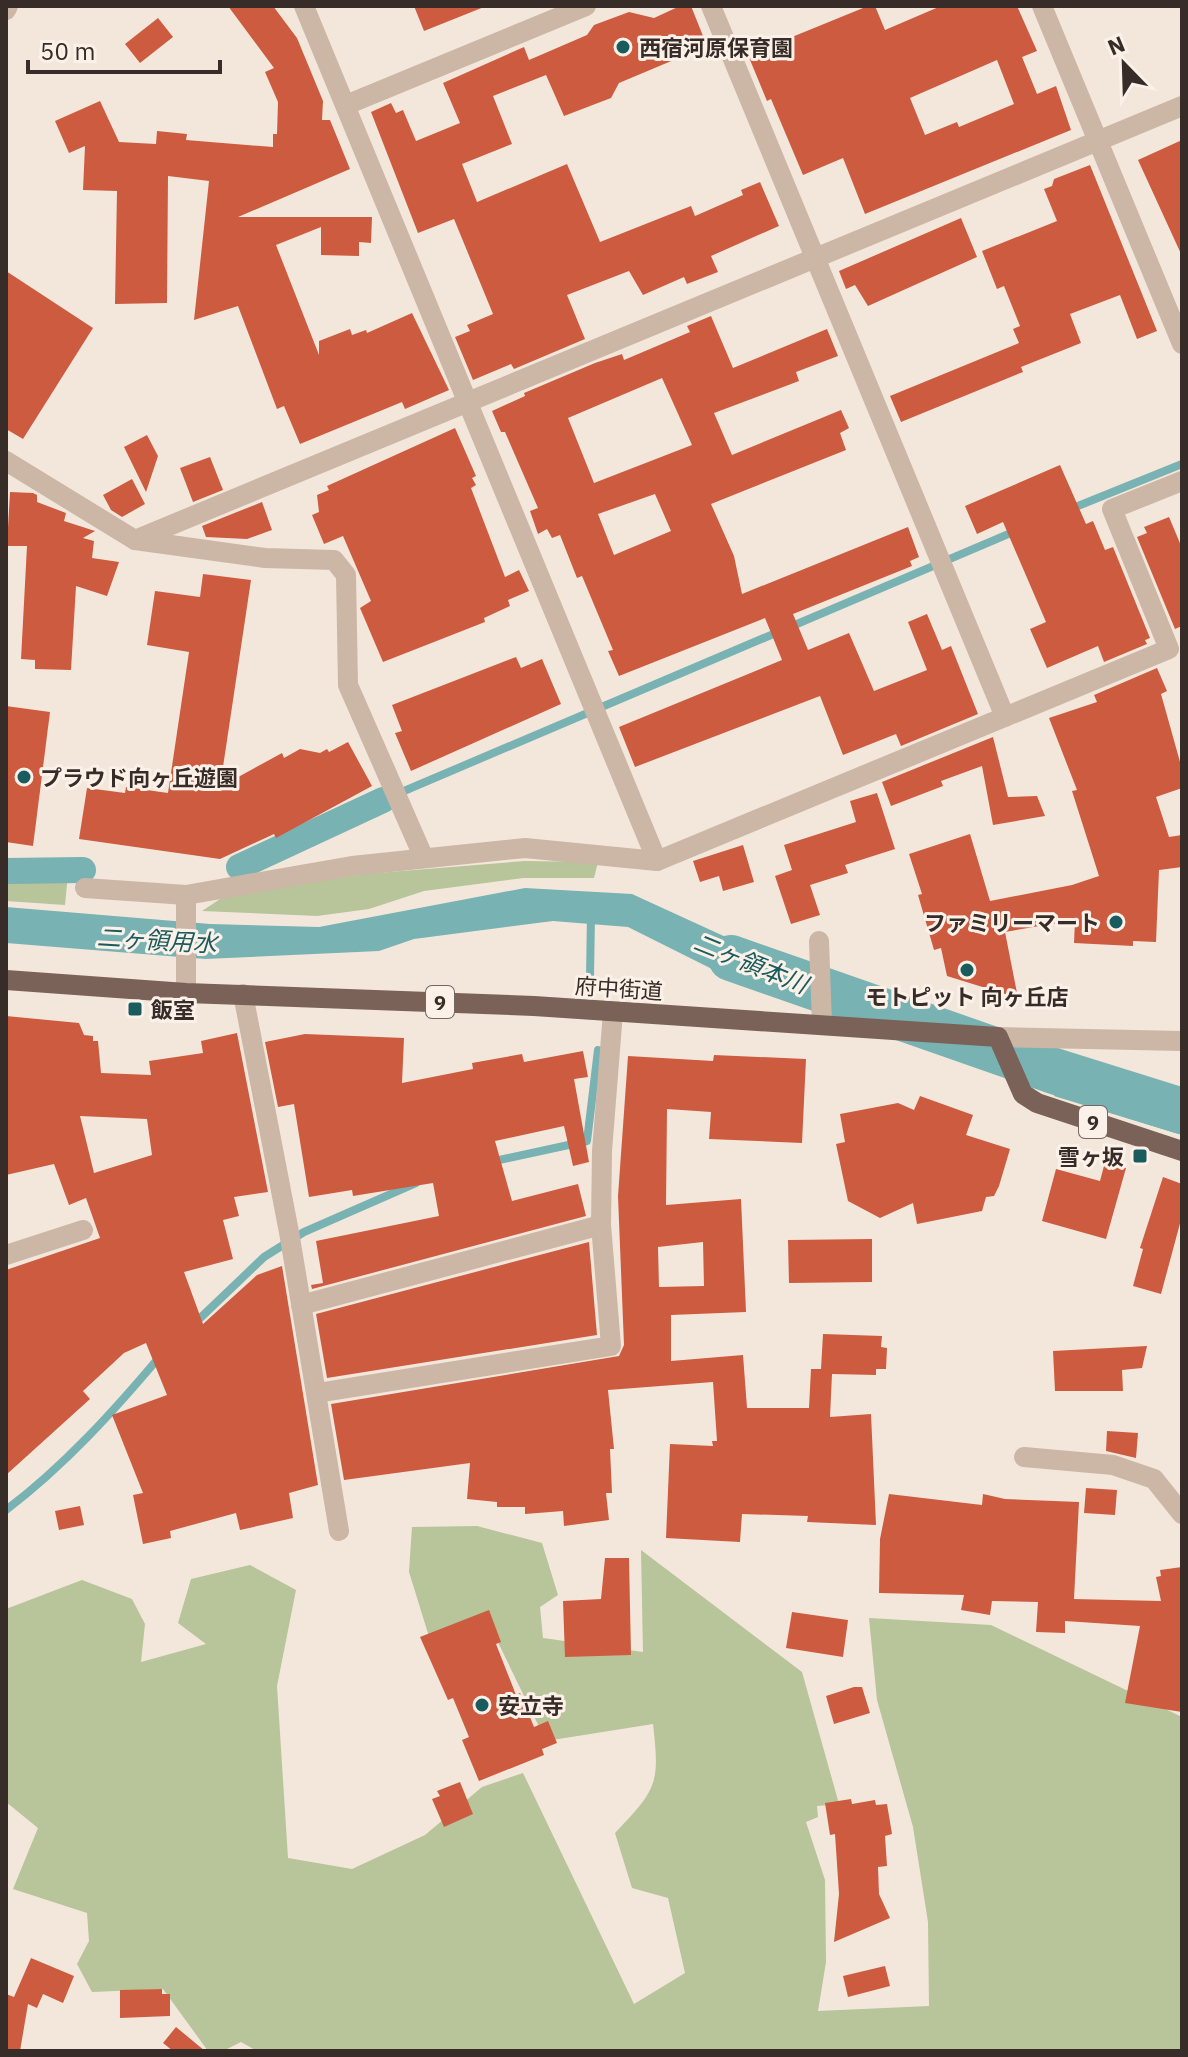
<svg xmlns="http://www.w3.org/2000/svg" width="1188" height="2057" viewBox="0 0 1188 2057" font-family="'IBM Plex Sans','Noto Sans JP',sans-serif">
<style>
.green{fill:#b8c49a}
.water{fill:#78b2b2}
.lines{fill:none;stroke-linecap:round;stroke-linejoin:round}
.stream{stroke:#78b2b2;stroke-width:8}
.canal{stroke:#78b2b2;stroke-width:26}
.river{stroke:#78b2b2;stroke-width:46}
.building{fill:#cd5b40;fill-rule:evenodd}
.minor{stroke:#ccb6a6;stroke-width:20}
.tertiary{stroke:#ccb6a6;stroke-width:20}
.primary{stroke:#7b6258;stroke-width:20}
.poi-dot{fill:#1a5b5d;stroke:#fbf1e8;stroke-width:3}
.labels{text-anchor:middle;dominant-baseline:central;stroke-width:6;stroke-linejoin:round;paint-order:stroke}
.shield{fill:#fbf1e8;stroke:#726762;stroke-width:2}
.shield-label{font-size:20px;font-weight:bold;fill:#382c28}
.poi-label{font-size:22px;font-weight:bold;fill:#382c28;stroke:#fbf1e8;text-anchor:start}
.street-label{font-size:22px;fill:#382c28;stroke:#fbf1e8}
.water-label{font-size:24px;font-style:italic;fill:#1a5b5d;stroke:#fbf1e8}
</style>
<rect width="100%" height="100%" fill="#f3e7db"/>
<g class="green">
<polygon points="6,859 69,864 65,905 6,901"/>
<polygon points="524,861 598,862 594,878 523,878 424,891 369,909 317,916 202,911 229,893 365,874"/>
<path d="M 477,1526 L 542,1543 L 558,1595 L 540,1607 L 543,1638 L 643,1652 L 641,1550 L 802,1672 L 839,1804 L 817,1806 L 818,1817 L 806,1822 L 825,1880 L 826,1962 L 818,2011 L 929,2006 L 928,1922 L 913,1827 L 877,1700 L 869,1618 L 991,1625 L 1182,1717 L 1182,2051 L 257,2051 L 241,2042 L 223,2051 L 208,2051 L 163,1989 L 92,1992 L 77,1964 L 89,1941 L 87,1913 L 13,1889 L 38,1828 L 6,1802 L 6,1609 L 82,1580 L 132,1599 L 145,1624 L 141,1662 L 206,1644 L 178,1623 L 191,1579 L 250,1565 L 296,1590 L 277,1686 L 288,1858 L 352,1869 L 425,1835 L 482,1787 L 523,1773 L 634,2004 L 685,1973 L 668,1898 L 632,1888 L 615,1833 C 657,1789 660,1784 653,1724 L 546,1741 L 492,1630 L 431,1643 L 409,1572 L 412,1527 Z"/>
</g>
<g class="water">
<polygon points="525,888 632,894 791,967 787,989 730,978 628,927 553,921 414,939 379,951 205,959 6,943 6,907 210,924 319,927"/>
<polygon points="1064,1068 1182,1096 1182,1135 1054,1096"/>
</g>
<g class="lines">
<g class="stream">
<polyline points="1068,510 1182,464"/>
<polyline points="404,791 1018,530"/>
<polyline points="590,978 591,914"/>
<polyline points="490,1162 587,1141 598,1050"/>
<polyline points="194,1324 264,1257 304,1232 416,1183"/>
<path d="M 6,1510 C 64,1466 114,1411 161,1355"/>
</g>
<g class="canal">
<polyline points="239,867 383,800"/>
<polyline points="6,871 83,870"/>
</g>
<polyline class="river" points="731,958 1054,1071 1182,1111"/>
</g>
<g class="building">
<polygon points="228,6 273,6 297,38 323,101 322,120 330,120 350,169 238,217 372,217 371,243 359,242 359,256 321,255 321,227 276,245 319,355 319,341 350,329 352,335 366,330 367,333 412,313 449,390 405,409 402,402 300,444 284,406 277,409 238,306 194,320 209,181 168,176 167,303 115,304 117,191 83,190 85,146 69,153 55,121 100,101 119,142 156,144 157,131 187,134 186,140 273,147 273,134 277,134 278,102 265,72 274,68"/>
<polygon points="414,6 484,6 484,7 424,31"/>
<polygon points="680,6 691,6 707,46 619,83 611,98 564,116 546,75 493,96 512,144 462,164 477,202 567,164 600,242 691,206 695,216 743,195 741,190 760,182 779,226 711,256 718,272 687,284 684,277 643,295 629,271 567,295 585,339 514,369 511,364 473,380 455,337 470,331 467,325 493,314 454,219 418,233 371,112 391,103 396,113 403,110 416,141 460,123 443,83 524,47 529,60 587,35 594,25 629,12 654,18"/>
<path d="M 868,6 L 875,6 L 885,30 L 941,6 L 1017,6 L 1037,51 L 1022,57 L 1037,94 L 1056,86 L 1071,130 L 865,214 L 843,158 L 803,175 L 771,99 L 767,101 L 748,55 ZM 997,60 L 1014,104 L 959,127 L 957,122 L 925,135 L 910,98 Z"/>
<polygon points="158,18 173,37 140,63 125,44"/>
<polygon points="1182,140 1182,256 1138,160"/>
<polygon points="1090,165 1157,331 1137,339 1120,295 1070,314 1081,343 1021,367 1023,372 901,422 890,396 1019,343 1013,329 1020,326 1004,286 997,289 982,251 1057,221 1044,189 1052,186 1054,179"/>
<polygon points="961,218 977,257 868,306 855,285 846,289 839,271"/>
<polygon points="6,271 93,328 23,439 6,429"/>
<path d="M 711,316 L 733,368 L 827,329 L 838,356 L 796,372 L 799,381 L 714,413 L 732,455 L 841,410 L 849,428 L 840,433 L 846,450 L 711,504 L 734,556 L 742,594 L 908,527 L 919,557 L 910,561 L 912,566 L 793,614 L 808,650 L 849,633 L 874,691 L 927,670 L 908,622 L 927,614 L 942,650 L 951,646 L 978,714 L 901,746 L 896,734 L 843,755 L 820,696 L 635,767 L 619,727 L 782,660 L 765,618 L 619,676 L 608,651 L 613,650 L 582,576 L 577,578 L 560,535 L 552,538 L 547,529 L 538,534 L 530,511 L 538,508 L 505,432 L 501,432 L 492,411 L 525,396 L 524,393 L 595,363 L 622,354 L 624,360 L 690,332 L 687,326 ZM 662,378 L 692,445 L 594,483 L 568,418 ZM 655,494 L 671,531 L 614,555 L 598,514 Z"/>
<polygon points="455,428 476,476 472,478 476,485 471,488 505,577 519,570 529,591 508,600 510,606 484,618 485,622 383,662 360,608 371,601 343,536 324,544 312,515 319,512 317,495 329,490 327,486"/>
<polygon points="147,435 158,456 146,492 124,447"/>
<polygon points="210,457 223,490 193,502 180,468"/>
<polygon points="1060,465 1086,524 1093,521 1105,550 1113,547 1150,638 1145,640 1147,644 1104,662 1098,646 1047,668 1030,629 1046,622 1003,522 977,534 965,506"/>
<polygon points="132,479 145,504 122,517 111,510 103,495"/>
<polygon points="10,492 33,493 37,495 37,502 66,513 64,521 95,531 83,538 94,541 92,558 119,562 107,596 76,586 71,670 35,669 35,660 21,659 27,546 7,546"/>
<polygon points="262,502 272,530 247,539 206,537 202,526"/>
<polygon points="1169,517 1182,548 1182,626 1175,629 1137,537 1147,533 1144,527"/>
<polygon points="203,574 251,580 220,787 282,753 284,758 300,749 320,753 327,749 329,752 348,742 372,786 276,838 274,834 220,859 79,839 87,788 125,793 126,787 168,793 189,652 147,645 155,591 200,597"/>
<polygon points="516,657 521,668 542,659 561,704 411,771 395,733 402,731 392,705"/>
<polygon points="1157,668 1167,691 1161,694 1182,769 1182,788 1156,797 1169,837 1182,835 1182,867 1159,870 1156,942 1133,941 1133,946 1074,943 1075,920 1005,932 1018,998 947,976 941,948 934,950 918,895 922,894 909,854 970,834 990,901 1072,885 1099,876 1072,791 1077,790 1049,718 1097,702 1094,695"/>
<polygon points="6,706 50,712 33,846 6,842"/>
<polygon points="993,737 1008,797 1037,796 1045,816 993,825 982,766 941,781 943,786 891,806 882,782"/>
<polygon points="877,793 895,849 845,865 848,873 810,885 820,915 791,924 775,876 792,870 784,845 856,822 850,801"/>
<polygon points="743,845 754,882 723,891 719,876 700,882 693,861"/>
<path d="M 6,1016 L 79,1023 L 84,1035 L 93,1036 L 93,1041 L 98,1041 L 101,1073 L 151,1075 L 149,1061 L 203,1053 L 201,1041 L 237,1033 L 268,1192 L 234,1197 L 239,1216 L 223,1220 L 233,1259 L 184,1272 L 203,1324 L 257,1275 L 282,1266 L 318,1485 L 289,1493 L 293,1518 L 240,1530 L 236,1513 L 170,1531 L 171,1538 L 143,1544 L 133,1495 L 143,1493 L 112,1415 L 167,1395 L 146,1343 L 124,1353 L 83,1391 L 90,1399 L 6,1475 L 6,1270 L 100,1238 L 86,1198 L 69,1205 L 54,1164 L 6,1175 ZM 80,1116 L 147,1119 L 152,1155 L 94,1173 Z"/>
<polygon points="305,1034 404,1038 402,1083 473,1069 472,1063 522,1054 524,1062 583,1051 588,1077 574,1079 589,1162 573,1166 564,1126 495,1141 512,1201 578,1184 586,1216 312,1289 311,1285 323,1283 316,1241 439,1216 433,1183 353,1196 352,1190 309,1197 294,1104 278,1107 265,1042"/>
<path d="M 714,1055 L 806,1059 L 802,1143 L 709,1139 L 711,1112 L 667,1109 L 666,1205 L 741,1199 L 746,1312 L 671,1315 L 671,1361 L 743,1355 L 747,1408 L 809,1408 L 811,1369 L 821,1369 L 823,1334 L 882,1336 L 881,1347 L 887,1348 L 886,1369 L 876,1369 L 876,1375 L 832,1374 L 830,1417 L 871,1414 L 876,1525 L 807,1522 L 808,1516 L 742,1514 L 740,1542 L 666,1538 L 670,1444 L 713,1446 L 712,1441 L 717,1441 L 713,1382 L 608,1390 L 614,1449 L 610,1449 L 612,1493 L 606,1493 L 609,1520 L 564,1526 L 563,1511 L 525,1514 L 525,1507 L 497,1507 L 497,1502 L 467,1499 L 470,1463 L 344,1480 L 331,1404 L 619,1356 L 624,1345 L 618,1196 L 628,1056 L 713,1061 ZM 703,1242 L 704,1286 L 659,1287 L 658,1247 Z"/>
<polygon points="920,1096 973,1115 966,1135 1010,1149 999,1186 994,1196 986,1197 982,1211 917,1224 913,1203 880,1218 848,1201 836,1144 845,1142 840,1114 898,1103 914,1110"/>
<polygon points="1105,1162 1126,1168 1106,1239 1042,1221 1056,1169 1100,1181"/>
<polygon points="1163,1177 1182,1184 1182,1216 1161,1294 1133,1286 1143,1249 1140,1248"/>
<polygon points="872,1239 872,1282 789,1283 788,1240"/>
<polygon points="589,1242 597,1335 327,1378 316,1314"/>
<polygon points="1147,1346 1142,1368 1122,1370 1123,1391 1055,1391 1053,1351"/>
<polygon points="1107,1431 1138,1433 1136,1458 1106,1451"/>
<polygon points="1086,1488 1117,1490 1115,1515 1084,1513"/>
<polygon points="889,1494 982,1505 983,1494 1005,1499 1079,1502 1074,1599 1161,1601 1156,1577 1161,1576 1160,1570 1182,1567 1182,1712 1125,1703 1140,1626 1065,1621 1065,1633 1036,1632 1038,1602 992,1601 990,1615 961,1610 964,1595 879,1593 880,1539"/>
<polygon points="80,1506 84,1525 59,1530 55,1511"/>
<polygon points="605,1558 629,1558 631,1655 565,1657 563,1601 601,1599"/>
<polygon points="489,1610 501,1642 496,1644 516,1695 520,1693 534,1727 548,1721 557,1743 542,1749 544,1755 479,1781 462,1740 469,1737 453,1698 448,1700 420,1637"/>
<polygon points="792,1612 848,1620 843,1657 786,1648"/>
<polygon points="854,1687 862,1687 870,1713 834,1724 826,1696"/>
<polygon points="460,1782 473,1814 444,1827 432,1799 440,1796 437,1791"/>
<polygon points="851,1799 852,1804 875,1800 876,1805 887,1804 892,1834 885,1836 887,1866 878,1867 879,1894 890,1918 834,1942 839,1894 835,1834 830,1835 825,1803"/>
<polygon points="31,1958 74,1976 63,2003 43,1994 37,2008 28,2004 20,2051 6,2051 6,1994 14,1997"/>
<polygon points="885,1966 890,1986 848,1997 843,1976"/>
<polygon points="162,1989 162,1994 170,1994 170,2016 120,2018 120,1990"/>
<polygon points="176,2027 205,2051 173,2051 163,2043"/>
</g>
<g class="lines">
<g class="minor">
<polyline points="304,6 657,861"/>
<polyline points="711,6 1005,717"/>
<polyline points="1042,6 1182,344"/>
<polyline points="6,10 8,6"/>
<polyline points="346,105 586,6"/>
<polyline points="6,461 135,540 265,558 334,560 346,575 348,685 423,856"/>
<polyline points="135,540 1182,106"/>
<polyline points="85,888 186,895 352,866 525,848 657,861 1169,649 1112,509 1182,481"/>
<polyline points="819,941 822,1024"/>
<polyline points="186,993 186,895"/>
<polyline points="243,994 289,1232 339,1531"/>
<polyline points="6,1255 83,1230"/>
<polyline points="301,1305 601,1225"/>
<polyline points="317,1393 611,1346 601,1225 602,1151 613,1012"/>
<polyline points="1024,1457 1113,1465 1154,1479 1182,1514"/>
</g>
<polyline class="tertiary" points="998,1037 1182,1041"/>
<polyline class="primary" points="6,980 186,993 534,1006 998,1037 1023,1094 1037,1103 1182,1151"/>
</g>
<g class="poi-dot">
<circle cx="623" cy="47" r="8"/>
<circle cx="24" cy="777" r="8"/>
<circle cx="1116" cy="922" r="8"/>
<circle cx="967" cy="970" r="8"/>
<rect x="127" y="1001" width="16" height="16" rx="4"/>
<rect x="1132" y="1148" width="16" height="16" rx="4"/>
<circle cx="482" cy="1705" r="8"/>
</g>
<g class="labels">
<g class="shield">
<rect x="426" y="986" width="28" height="32" rx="6"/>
<rect x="1079" y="1106" width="28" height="32" rx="6"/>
</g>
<g class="shield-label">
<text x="440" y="1002">9</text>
<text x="1093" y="1122">9</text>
</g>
<g class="poi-label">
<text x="639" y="47">西宿河原保育園</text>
<text x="40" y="777">プラウド向ヶ丘遊園</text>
<text x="1100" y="922" text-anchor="end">ファミリーマート</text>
<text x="967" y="996" text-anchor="middle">モトピット 向ヶ丘店</text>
<text x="151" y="1009">飯室</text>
<text x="1124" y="1156" text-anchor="end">雪ヶ坂</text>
<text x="498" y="1705">安立寺</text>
</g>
<g class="street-label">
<text transform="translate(619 988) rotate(4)">府中街道</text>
</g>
<g class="water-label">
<text transform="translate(157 940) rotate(3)">二ヶ領用水</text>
<text transform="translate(751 963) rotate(22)">二ヶ領本川</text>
</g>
</g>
<rect width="1188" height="2057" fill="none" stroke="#382c28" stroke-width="16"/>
<g transform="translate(1124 64) rotate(337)" stroke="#fbf1e8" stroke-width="6" paint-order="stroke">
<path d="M0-6L14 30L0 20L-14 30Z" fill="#382c28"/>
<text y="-12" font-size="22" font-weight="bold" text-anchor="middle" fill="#382c28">N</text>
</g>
<path d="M28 60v12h192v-12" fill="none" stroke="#382c28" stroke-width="4"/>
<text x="40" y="60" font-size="24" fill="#382c28" stroke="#fbf1e8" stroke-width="6" paint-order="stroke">50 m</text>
</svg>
